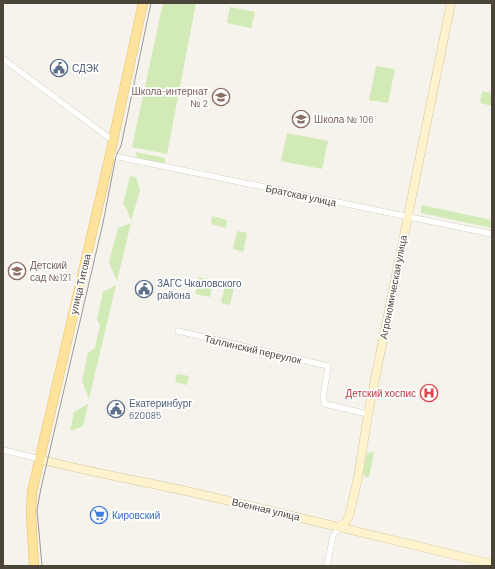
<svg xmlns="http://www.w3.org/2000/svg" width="495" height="569" viewBox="0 0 495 569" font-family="Barlow,sans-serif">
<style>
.green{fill:#d2eab5}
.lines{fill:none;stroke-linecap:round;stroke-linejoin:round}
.street-casing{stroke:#c2bbae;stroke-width:6}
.secondary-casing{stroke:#d6c79b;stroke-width:9}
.primary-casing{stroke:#e6c16a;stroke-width:10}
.street{stroke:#fff;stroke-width:5.5}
.secondary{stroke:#fff3cd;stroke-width:8}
.primary{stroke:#ffe39c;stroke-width:9}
.tram{stroke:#9a9a9a;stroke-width:1}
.labels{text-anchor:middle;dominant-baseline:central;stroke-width:3.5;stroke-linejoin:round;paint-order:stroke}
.service-label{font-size:10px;fill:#4e5e75;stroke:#fff;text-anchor:start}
.education-label{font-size:10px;fill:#785e54;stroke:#fff;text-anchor:start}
.street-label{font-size:10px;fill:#4b4439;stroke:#fff}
.health-label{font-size:10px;fill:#be3a42;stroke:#fff;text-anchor:end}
.shop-label{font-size:10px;fill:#366cbe;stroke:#fff;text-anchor:start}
</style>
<rect width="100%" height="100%" fill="#f6f3ec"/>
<g class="green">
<polygon points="163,3 196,3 167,154 132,147"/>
<polygon points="230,7 255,12 251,28 227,23"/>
<polygon points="376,66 395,69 388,103 369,100"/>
<polygon points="482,91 492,93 492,106 480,103"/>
<polygon points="287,133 328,141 322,169 281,161"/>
<polygon points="136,152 165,158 165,162 162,164 137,158"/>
<polygon points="130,176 136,177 140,190 131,221 127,210 123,204"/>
<polygon points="421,205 492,220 492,228 421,213"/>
<polygon points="212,216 227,220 226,228 211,224"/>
<polygon points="131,223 117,281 109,262 118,228"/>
<polygon points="237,231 247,233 243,252 233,249"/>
<polygon points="199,277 213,281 210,297 195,294"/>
<polygon points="116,285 89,399 82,381 88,353 95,348 100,325 97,320 103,292"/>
<polygon points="225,285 234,287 230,305 221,303"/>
<polygon points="177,374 189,376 187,385 175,382"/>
<polygon points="88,404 83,426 70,431 74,412"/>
<polygon points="370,452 374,452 369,477 365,477 363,472 367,454"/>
</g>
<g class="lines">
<defs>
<g id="street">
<polyline points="3,59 112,140"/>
<polyline points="109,155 492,234"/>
<polyline points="178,331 328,366 323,398 325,404 368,414"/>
<polyline points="3,450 39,459"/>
<polyline points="327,566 333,536 340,526"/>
</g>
<g id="secondary">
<path d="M 39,459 C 89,472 140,481 191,492 C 291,515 392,540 492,564"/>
<polyline points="340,526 345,523 349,516 358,478 368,414 451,3"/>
</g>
<polyline id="primary" points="34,566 31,515 32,492 108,164 143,3"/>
</defs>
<use href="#street" class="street-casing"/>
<use href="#secondary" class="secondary-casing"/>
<use href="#primary" class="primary-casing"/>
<use href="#street" class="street"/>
<use href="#secondary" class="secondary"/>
<use href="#primary" class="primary"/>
<polyline class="tram" points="42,566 37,510 41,488 103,223 116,156 121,146 151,3"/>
</g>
<defs>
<symbol id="civic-ring" viewBox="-11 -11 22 22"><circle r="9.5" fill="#fff" stroke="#5c6f8a" stroke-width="1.5"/><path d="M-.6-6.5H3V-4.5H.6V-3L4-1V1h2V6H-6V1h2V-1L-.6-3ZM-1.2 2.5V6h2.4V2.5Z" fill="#5c6f8a"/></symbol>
<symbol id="school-ring" viewBox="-11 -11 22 22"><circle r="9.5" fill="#fff" stroke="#8d6e63" stroke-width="1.5"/><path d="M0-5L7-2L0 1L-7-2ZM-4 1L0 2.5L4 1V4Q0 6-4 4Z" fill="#8d6e63"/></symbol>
<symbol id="hospital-ring" viewBox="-11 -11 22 22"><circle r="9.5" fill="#fff" stroke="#e0444e" stroke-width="1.5"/><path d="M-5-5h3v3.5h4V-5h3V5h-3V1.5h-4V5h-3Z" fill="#e0444e"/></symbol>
<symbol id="supermarket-ring" viewBox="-11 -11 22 22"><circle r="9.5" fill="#fff" stroke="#3f7fe0" stroke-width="1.5"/><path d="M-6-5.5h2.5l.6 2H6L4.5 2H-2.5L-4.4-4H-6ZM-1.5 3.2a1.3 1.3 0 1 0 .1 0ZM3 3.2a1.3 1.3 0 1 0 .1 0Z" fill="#3f7fe0"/></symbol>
</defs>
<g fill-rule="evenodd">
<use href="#civic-ring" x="49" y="58" width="20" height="20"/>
<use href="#school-ring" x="211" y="87" width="20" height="20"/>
<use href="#school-ring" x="291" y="109" width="20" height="20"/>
<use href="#school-ring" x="7" y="261" width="20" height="20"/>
<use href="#civic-ring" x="134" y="279" width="20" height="20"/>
<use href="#hospital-ring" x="419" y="383" width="20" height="20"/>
<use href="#civic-ring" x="106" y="399" width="20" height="20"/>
<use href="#supermarket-ring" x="89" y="505" width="20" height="20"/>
</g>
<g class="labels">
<g class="service-label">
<text x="72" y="68">СДЭК</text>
<text x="157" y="283">ЗАГС Чкаловского<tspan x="157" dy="12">района</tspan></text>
<text x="129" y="403">Екатеринбург<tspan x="129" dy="12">620085</tspan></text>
</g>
<g class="education-label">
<text x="208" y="91" text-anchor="end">Школа-интернат<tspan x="208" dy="12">№ 2</tspan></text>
<text x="314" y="119">Школа № 106</text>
<text x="30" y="265">Детский<tspan x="30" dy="12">сад №121</tspan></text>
</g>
<g class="street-label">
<text transform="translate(301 195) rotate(12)">Братская улица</text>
<text transform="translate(80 284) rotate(-77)">улица Титова</text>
<text transform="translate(393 287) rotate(-79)">Агрономическая улица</text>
<text transform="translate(253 349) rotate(13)">Таллинский переулок</text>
<text transform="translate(266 509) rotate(13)">Военная улица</text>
</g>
<g class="health-label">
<text x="416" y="393">Детский хоспис</text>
</g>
<g class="shop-label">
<text x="112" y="515">Кировский</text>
</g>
</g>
<rect width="495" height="569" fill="none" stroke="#4b4439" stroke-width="8"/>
</svg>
